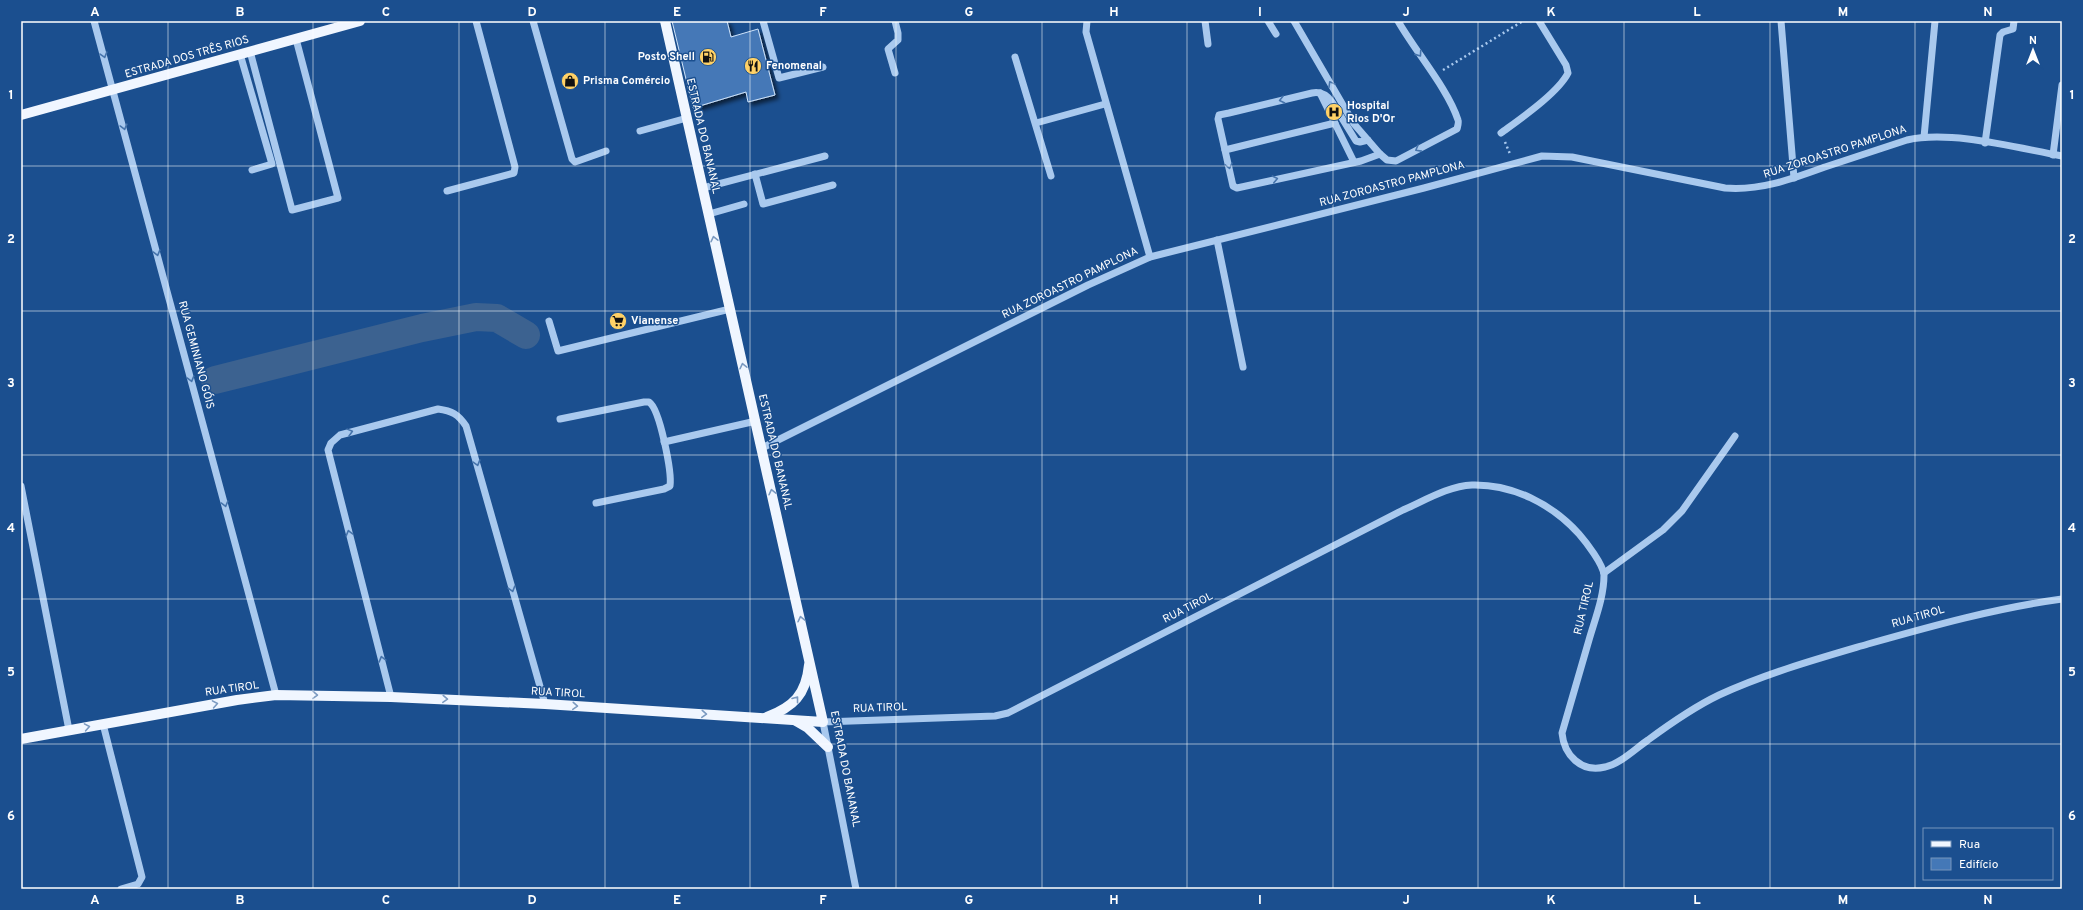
<svg xmlns="http://www.w3.org/2000/svg" width="2083" height="910" viewBox="0 0 2083 910" font-family="Overpass,sans-serif">
<style>
.lines{fill:none;stroke-linecap:round;stroke-linejoin:round}
.river{stroke:#3c6290;stroke-width:28}
.building{fill:#4478b7;stroke:#cfe3fa;filter:url(#shadow)}
.path{stroke:#a9c9ee;stroke-width:2.5;stroke-dasharray:2 3;stroke-linecap:butt}
.minor{stroke:#a9c9ee;stroke-width:7}
.major{stroke:#f0f6ff;stroke-width:10}
.oneway{stroke:#4674ac}
.oneway2{stroke:#7b9ac1}
.grid{fill:none;stroke:#fff;stroke-width:1;stroke-opacity:0.55}
.labels{text-anchor:middle;dominant-baseline:central;stroke-width:3;stroke-linejoin:round;paint-order:stroke}
.street-label{font-size:11px;fill:#fff;stroke:#1b4f8f}
.poi-label{font-size:11px;font-weight:bold;fill:#fff;stroke:#1b4f8f;text-anchor:start}
.neatline{fill:none;stroke:#fff;stroke-width:1.5}
.grid-label{font-size:13px;text-anchor:middle;font-weight:bold;fill:#fff}
</style>
<defs>
<filter id="shadow"><feDropShadow dx="3.5" dy="3.5" stdDeviation="2" flood-color="#0009"/></filter>
</defs>
<rect width="100%" height="100%" fill="#1b4f8f"/>
<g class="lines">
<polyline class="river" points="215,380 422,328 476,317 497,318 526,335"/>
</g>
<polygon class="building" points="672,21 727,21 731,37 758,29 775,95 748,102 746,92 693,108"/>
<g class="lines">
<g class="path">
<polyline points="1443,70 1523,21"/>
<polyline points="1505,142 1510,154"/>
</g>
<g class="minor">
<polyline points="94,21 276,695"/>
<polyline points="533,21 572,159 575,162 578,161 606,151"/>
<polyline points="763,21 779,78 823,67"/>
<polyline points="1087,21 1086,32 1150,257"/>
<polyline points="1205,21 1208,44"/>
<polyline points="1268,21 1276,34"/>
<path d="M 1294,21 L 1354,124 L 1380,154 L 1387,160 L 1396,161 L 1457,129 C 1458,125 1459,122 1458,120 C 1448,89 1415,51 1398,21"/>
<polyline points="1781,21 1794,178"/>
<polyline points="250,51 292,210 338,198 296,39"/>
<polyline points="240,54 272,164 252,170"/>
<polyline points="1015,57 1051,176"/>
<polyline points="895,73 888,49 898,40 898,33 895,21"/>
<polyline points="1320,93 1354,162"/>
<polyline points="1036,123 1105,104"/>
<polyline points="640,131 687,118"/>
<path d="M 1501,133 C 1520,119 1558,93 1568,73 L 1566,65 L 1539,21"/>
<polyline points="1924,137 1935,21"/>
<path d="M 1368,140 L 1360,142 L 1356,141 L 1332,102 C 1327,95 1321,91 1312,93 L 1229,113 L 1219,115 L 1218,119 L 1233,186 L 1237,188 L 1361,161 L 1380,154"/>
<polyline points="1985,143 2000,35 2003,32 2013,29 2014,21"/>
<polyline points="1225,150 1335,123"/>
<polyline points="2053,155 2062,85"/>
<polyline points="755,174 763,204 833,185"/>
<polyline points="703,188 825,156"/>
<polyline points="447,191 514,173 515,167 476,21"/>
<polyline points="709,214 744,204"/>
<polyline points="1217,240 1243,367"/>
<polyline points="549,321 558,351 730,309"/>
<path d="M 560,419 L 644,402 L 649,402 C 660,409 672,473 670,486 L 664,489 L 596,503"/>
<polyline points="664,442 756,421"/>
<path d="M 762,448 L 1088,285 L 1150,257 L 1424,188 L 1542,156 L 1572,157 L 1725,188 C 1760,191 1792,179 1825,167 C 1852,158 1879,149 1907,140 C 1951,130 2017,148 2062,156"/>
<polyline points="21,486 69,730"/>
<polyline points="1604,573 1663,530 1682,511 1735,436"/>
<path d="M 391,697 L 328,450 L 331,443 L 340,435 L 438,409 C 452,411 458,414 466,426 L 545,704"/>
<polyline points="103,724 142,877 138,884 121,889"/>
<path d="M 856,889 L 823,722 L 995,716 L 1008,713 L 1403,510 C 1424,501 1448,486 1472,485 C 1513,484 1552,504 1579,534 C 1586,542 1603,564 1604,575 C 1604,597 1595,619 1589,640 C 1580,671 1571,702 1562,733 C 1564,755 1581,773 1605,767 C 1620,764 1635,749 1648,740 C 1671,723 1694,707 1719,695 C 1767,673 1817,659 1868,644 C 1932,626 1996,608 2062,599"/>
</g>
<g class="major">
<polyline points="21,115 360,21"/>
<path d="M 767,717 C 793,707 806,695 809,665"/>
<polyline points="796,721 808,728 828,747"/>
<polyline points="21,739 237,700 276,695 391,697 545,704 823,722 665,21"/>
</g>
</g>
<defs><path id="oneway-chevron" d="M-2-3.5L2.5 0L-2 3.5" fill="none" stroke-width="1.6" stroke-linecap="round" stroke-linejoin="round"/></defs>
<g class="oneway">
<use href="#oneway-chevron" transform="translate(1419 54) rotate(55)"/>
<use href="#oneway-chevron" transform="translate(104 55) rotate(74)"/>
<use href="#oneway-chevron" transform="translate(1331 84) rotate(-120)"/>
<use href="#oneway-chevron" transform="translate(1282 100) rotate(166)"/>
<use href="#oneway-chevron" transform="translate(124 127) rotate(75)"/>
<use href="#oneway-chevron" transform="translate(1418 149) rotate(151)"/>
<use href="#oneway-chevron" transform="translate(1229 166) rotate(77)"/>
<use href="#oneway-chevron" transform="translate(1275 179) rotate(-13)"/>
<use href="#oneway-chevron" transform="translate(157 253) rotate(75)"/>
<use href="#oneway-chevron" transform="translate(191 379) rotate(75)"/>
<use href="#oneway-chevron" transform="translate(350 432) rotate(-15)"/>
<use href="#oneway-chevron" transform="translate(477 463) rotate(74)"/>
<use href="#oneway-chevron" transform="translate(225 504) rotate(75)"/>
<use href="#oneway-chevron" transform="translate(349 533) rotate(-105)"/>
<use href="#oneway-chevron" transform="translate(512 589) rotate(74)"/>
<use href="#oneway-chevron" transform="translate(382 659) rotate(-105)"/>
</g>
<g class="oneway2">
<use href="#oneway-chevron" transform="translate(714 239) rotate(-103)"/>
<use href="#oneway-chevron" transform="translate(743 366) rotate(-103)"/>
<use href="#oneway-chevron" transform="translate(772 492) rotate(-103)"/>
<use href="#oneway-chevron" transform="translate(801 619) rotate(-103)"/>
<use href="#oneway-chevron" transform="translate(315 695) rotate(1)"/>
<use href="#oneway-chevron" transform="translate(445 699) rotate(3)"/>
<use href="#oneway-chevron" transform="translate(796 699) rotate(-52)"/>
<use href="#oneway-chevron" transform="translate(215 704) rotate(-10)"/>
<use href="#oneway-chevron" transform="translate(575 706) rotate(4)"/>
<use href="#oneway-chevron" transform="translate(704 714) rotate(4)"/>
<use href="#oneway-chevron" transform="translate(87 727) rotate(-10)"/>
</g>
<path class="grid" d="M 168,21 L 168,889M 313,21 L 313,889M 459,21 L 459,889M 605,21 L 605,889M 750,21 L 750,889M 896,21 L 896,889M 1042,21 L 1042,889M 1187,21 L 1187,889M 1333,21 L 1333,889M 1478,21 L 1478,889M 1624,21 L 1624,889M 1770,21 L 1770,889M 1915,21 L 1915,889M 21,166 L 2062,166M 21,311 L 2062,311M 21,455 L 2062,455M 21,599 L 2062,599M 21,744 L 2062,744"/>
<defs>
<symbol id="fuel-disc" viewBox="-11 -11 22 22"><circle r="9.5" fill="#ffd166" stroke="#1b4f8f"/><path d="M-5.5-6h7V0h2V4h1.3V-2.5L3-4.5l.8-.8L6-3V5H2.5V1h-1V6h-7ZM-4.2-4.7v3.2H.2V-4.7Z" fill="#111"/></symbol>
<symbol id="restaurant-disc" viewBox="-11 -11 22 22"><circle r="9.5" fill="#ffd166" stroke="#1b4f8f"/><path d="M-5-6h1v4h1v-4h1v4h1v-4h1v5L-1.5 .5V6h-2V.5L-5-1ZM5-6V6H3V1.5H1.5Q1.5-4 5-6Z" fill="#111"/></symbol>
<symbol id="shop-disc" viewBox="-11 -11 22 22"><circle r="9.5" fill="#ffd166" stroke="#1b4f8f"/><path d="M-5-2.5h2.3a2.7 3.5 0 0 1 5.4 0H5L5.5 6h-11ZM-1.5-2.5h3a1.5 2.3 0 0 0-3 0Z" fill="#111"/></symbol>
<symbol id="hospital-disc" viewBox="-11 -11 22 22"><circle r="9.5" fill="#ffd166" stroke="#1b4f8f"/><path d="M-5-5h3v3.5h4V-5h3V5h-3V1.5h-4V5h-3Z" fill="#111"/></symbol>
<symbol id="supermarket-disc" viewBox="-11 -11 22 22"><circle r="9.5" fill="#ffd166" stroke="#1b4f8f"/><path d="M-6-5.5h2.5l.6 2H6L4.5 2H-2.5L-4.4-4H-6ZM-1.5 3.2a1.3 1.3 0 1 0 .1 0ZM3 3.2a1.3 1.3 0 1 0 .1 0Z" fill="#111"/></symbol>
</defs>
<g fill-rule="evenodd">
<use href="#fuel-disc" x="698" y="47" width="20" height="20"/>
<use href="#restaurant-disc" x="743" y="56" width="20" height="20"/>
<use href="#shop-disc" x="560" y="71" width="20" height="20"/>
<use href="#hospital-disc" x="1324" y="102" width="20" height="20"/>
<use href="#supermarket-disc" x="608" y="311" width="20" height="20"/>
</g>
<g class="labels">
<g class="street-label">
<text transform="translate(187 57) rotate(-16)">ESTRADA DOS TRÊS RIOS</text>
<text transform="translate(703 136) rotate(77)">ESTRADA DO BANANAL</text>
<text transform="translate(1835 152) rotate(-18)">RUA ZOROASTRO PAMPLONA</text>
<text transform="translate(1392 184) rotate(-15)">RUA ZOROASTRO PAMPLONA</text>
<text transform="translate(1070 283) rotate(-26)">RUA ZOROASTRO PAMPLONA</text>
<text transform="translate(196 355) rotate(75)">RUA GEMINIANO GÓIS</text>
<text transform="translate(775 452) rotate(77)">ESTRADA DO BANANAL</text>
<text transform="translate(1188 608) rotate(-27)">RUA TIROL</text>
<text transform="translate(1584 608) rotate(-77)">RUA TIROL</text>
<text transform="translate(1918 617) rotate(-16)">RUA TIROL</text>
<text transform="translate(232 689) rotate(-8)">RUA TIROL</text>
<text transform="translate(558 693) rotate(3)">RUA TIROL</text>
<text transform="translate(880 708) rotate(-2)">RUA TIROL</text>
<text transform="translate(845 769) rotate(79)">ESTRADA DO BANANAL</text>
</g>
<g class="poi-label">
<text x="695" y="57" text-anchor="end">Posto Shell</text>
<text x="766" y="66">Fenomenal</text>
<text x="583" y="81">Prisma Comércio</text>
<text x="1347" y="106">Hospital<tspan x="1347" dy="13">Rios D'Or</tspan></text>
<text x="631" y="321">Vianense</text>
</g>
</g>
<rect width="2083" height="910" fill="none" stroke="#1b4f8f" stroke-width="44"/>
<rect x="1923" y="828" width="130" height="52" fill="#1b4f8f" stroke="#7695bc"/>
<rect x="1931" y="841" width="20" height="6" fill="#f0f6ff" stroke="#7695bc"/>
<text x="1959" y="848" font-size="12" fill="#ffffff">Rua</text>
<rect x="1931" y="858" width="20" height="12" fill="#4478b7" stroke="#7695bc"/>
<text x="1959" y="868" font-size="12" fill="#ffffff">Edifício</text>
<g transform="translate(2033 50)" stroke="#1b4f8f" stroke-width="3" paint-order="stroke">
<path d="M0-3L7 15L0 10L-7 15Z" fill="#ffffff"/>
<text y="-6" font-size="11" font-weight="bold" text-anchor="middle" fill="#ffffff">N</text>
</g>
<rect x="22" y="22" width="2039" height="866" class="neatline"/>
<g class="grid-label">
<text x="95" y="16">A</text>
<text x="240" y="16">B</text>
<text x="386" y="16">C</text>
<text x="532" y="16">D</text>
<text x="677" y="16">E</text>
<text x="823" y="16">F</text>
<text x="969" y="16">G</text>
<text x="1114" y="16">H</text>
<text x="1260" y="16">I</text>
<text x="1406" y="16">J</text>
<text x="1551" y="16">K</text>
<text x="1697" y="16">L</text>
<text x="1843" y="16">M</text>
<text x="1988" y="16">N</text>
<text x="11" y="99">1</text>
<text x="2072" y="99">1</text>
<text x="11" y="243">2</text>
<text x="2072" y="243">2</text>
<text x="11" y="387">3</text>
<text x="2072" y="387">3</text>
<text x="11" y="532">4</text>
<text x="2072" y="532">4</text>
<text x="11" y="676">5</text>
<text x="2072" y="676">5</text>
<text x="11" y="820">6</text>
<text x="2072" y="820">6</text>
<text x="95" y="904">A</text>
<text x="240" y="904">B</text>
<text x="386" y="904">C</text>
<text x="532" y="904">D</text>
<text x="677" y="904">E</text>
<text x="823" y="904">F</text>
<text x="969" y="904">G</text>
<text x="1114" y="904">H</text>
<text x="1260" y="904">I</text>
<text x="1406" y="904">J</text>
<text x="1551" y="904">K</text>
<text x="1697" y="904">L</text>
<text x="1843" y="904">M</text>
<text x="1988" y="904">N</text>
</g>
</svg>
